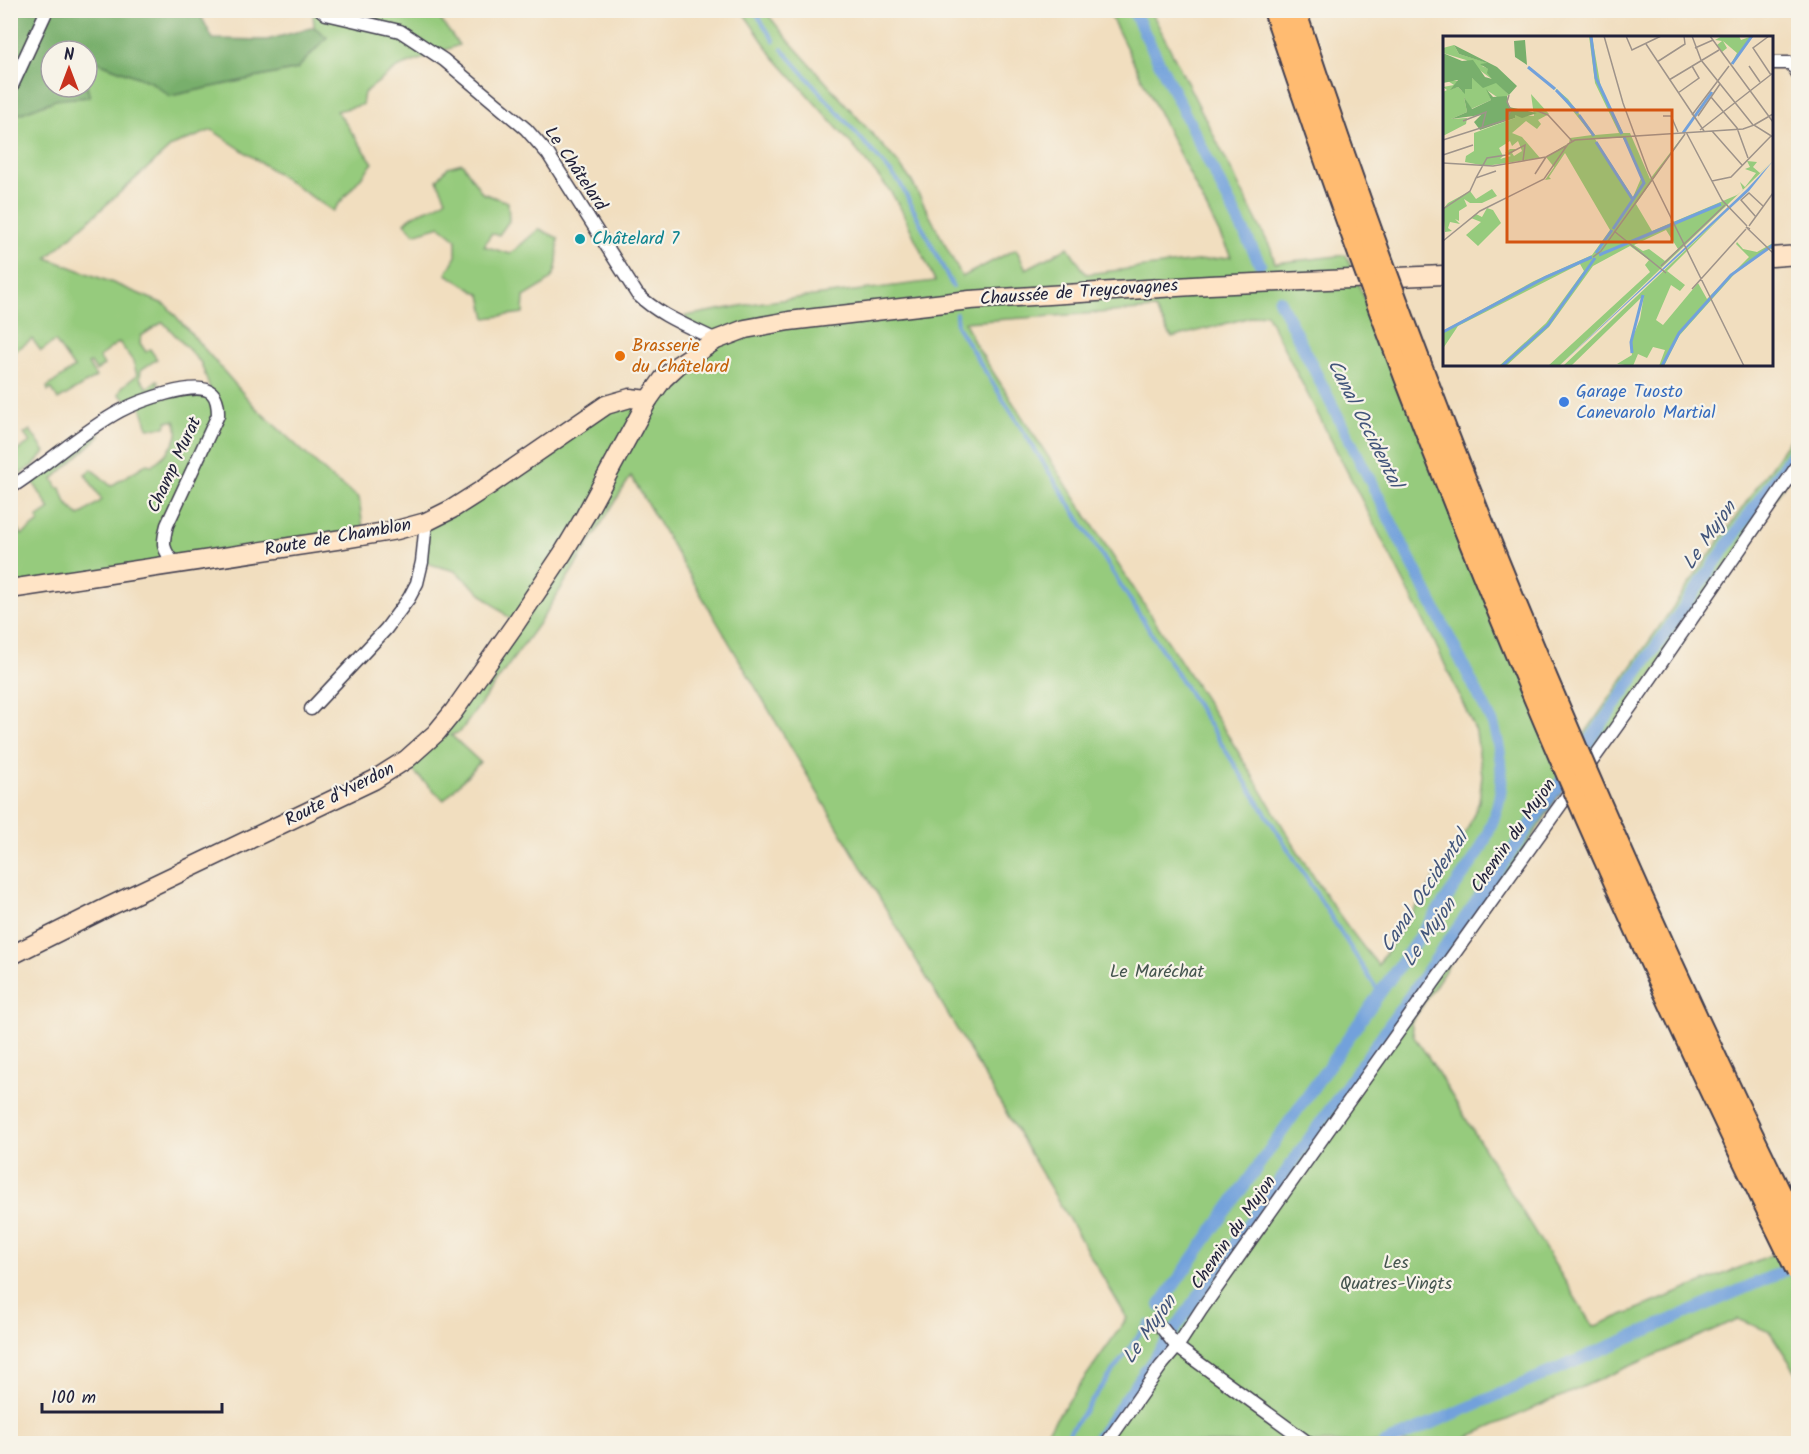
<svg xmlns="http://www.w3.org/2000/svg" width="1809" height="1454" viewBox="0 0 1809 1454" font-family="Kalam,sans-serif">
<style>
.green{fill:#96cb7d;stroke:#5c765c;stroke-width:1.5;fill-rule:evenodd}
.forest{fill:#78af6c;stroke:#4d6854;stroke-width:1.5}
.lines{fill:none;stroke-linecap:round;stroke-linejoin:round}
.stream{stroke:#72a1db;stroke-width:4}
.canal{stroke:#72a1db;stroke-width:12}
.street-casing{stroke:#413e4f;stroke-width:15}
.secondary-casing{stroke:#413e4f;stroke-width:21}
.street{stroke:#fff;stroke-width:12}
.secondary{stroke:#ffe4c6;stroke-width:18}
.highway-bridge-casing{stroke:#413e4f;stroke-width:26;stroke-linecap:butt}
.highway-bridge{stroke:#ffbb71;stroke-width:22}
.culture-dot{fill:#0f9aa8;stroke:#f7f3e8;stroke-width:2}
.food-dot{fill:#e8710a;stroke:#f7f3e8;stroke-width:2}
.shop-dot{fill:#3f7fe0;stroke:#f7f3e8;stroke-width:2}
.labels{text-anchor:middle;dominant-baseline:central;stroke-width:4.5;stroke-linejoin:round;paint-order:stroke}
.street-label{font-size:18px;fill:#22223b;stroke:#f7f3e8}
.culture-label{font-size:18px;fill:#0d838f;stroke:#f7f3e8;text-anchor:start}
.food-label{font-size:18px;fill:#c56008;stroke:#f7f3e8;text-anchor:start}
.shop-label{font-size:18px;fill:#366cbe;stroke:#f7f3e8;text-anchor:start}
.park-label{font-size:18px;fill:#45554f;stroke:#f7f3e8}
.water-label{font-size:20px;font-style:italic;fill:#42557b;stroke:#f7f3e8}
.inset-river{fill:none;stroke:#72a1db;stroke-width:3}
.inset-road{fill:none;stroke:#9e938a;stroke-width:1.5}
.view{fill:#d45411;fill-opacity:0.15;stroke:#d45411;stroke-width:3}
.inset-edge{fill:none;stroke:#22223b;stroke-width:3}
</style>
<rect width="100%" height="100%" fill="#f7f3e8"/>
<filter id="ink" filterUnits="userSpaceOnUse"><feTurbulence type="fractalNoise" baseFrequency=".0167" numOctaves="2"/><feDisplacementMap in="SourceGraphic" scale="12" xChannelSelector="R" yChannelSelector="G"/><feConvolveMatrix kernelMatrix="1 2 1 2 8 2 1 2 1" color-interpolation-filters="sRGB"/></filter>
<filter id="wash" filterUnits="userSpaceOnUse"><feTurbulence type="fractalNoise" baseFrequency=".008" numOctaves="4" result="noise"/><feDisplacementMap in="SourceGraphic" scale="24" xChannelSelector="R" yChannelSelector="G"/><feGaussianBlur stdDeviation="1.35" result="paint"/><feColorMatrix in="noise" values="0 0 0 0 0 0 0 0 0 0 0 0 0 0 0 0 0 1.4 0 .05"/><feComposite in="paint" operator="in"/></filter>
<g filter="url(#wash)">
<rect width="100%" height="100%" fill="#f1debf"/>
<g class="green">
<path d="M 313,11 L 434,11 L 459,45 L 397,68 L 364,93 L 362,105 L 337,111 L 373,163 L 333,211 L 212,130 L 172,146 L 47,258 L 113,283 L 166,305 L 255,407 L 334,480 L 359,498 L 364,535 L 11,589 L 11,520 L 22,535 L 39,522 L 37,518 L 50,509 L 29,476 L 94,428 L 100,436 L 53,479 L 58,488 L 61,488 L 66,503 L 79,516 L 102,500 L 85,474 L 92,469 L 111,486 L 146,464 L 152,465 C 165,456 184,439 175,421 L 167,421 L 165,427 L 148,428 L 140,403 L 156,398 L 211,392 L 201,363 L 163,322 L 141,336 L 140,343 L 146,352 L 150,349 L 157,359 L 141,370 L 140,378 L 147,388 L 157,380 L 159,383 L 154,392 L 134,400 L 127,401 L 119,394 L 122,387 L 137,375 L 133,361 L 119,342 L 99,357 L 104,365 L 96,371 L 91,363 L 88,364 L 96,377 L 58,400 L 52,389 L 48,391 L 47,387 L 74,368 L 55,341 L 41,351 L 32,339 L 11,354 L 11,117 L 58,99 L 89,97 L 87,87 L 87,58 L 151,82 L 170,96 L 297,69 L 327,37 L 314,27 Z"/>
<path d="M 742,11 L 765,11 L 790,42 L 899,164 L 912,182 L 962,277 L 1016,249 L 1026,269 L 1068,247 L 1086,274 L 1231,257 L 1108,11 L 1151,11 L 1271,249 L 1275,263 L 1346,255 L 1563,765 L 1798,428 L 1798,465 L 1637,698 L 1567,783 L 1411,1023 L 1414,1037 L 1427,1055 L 1593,1327 L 1798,1244 L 1798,1375 L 1770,1332 L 1738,1319 L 1454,1443 L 1039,1443 L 1127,1318 L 631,476 L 542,619 L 460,732 L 451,735 L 480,762 L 444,800 L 415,773 L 407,759 L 516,624 L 455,571 L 422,562 L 426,522 L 606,405 L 648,400 L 716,340 L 689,328 L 685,316 L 757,303 L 935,281 L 902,211 L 891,192 L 854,147 L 773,56 ZM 1155,309 L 1172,338 L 1266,313 L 1435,643 L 1476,732 L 1482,776 L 1479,801 L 1468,828 L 1378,965 C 1316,892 1273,806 1222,726 C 1141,598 1057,471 975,344 L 965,322 Z"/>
<path d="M 462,163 L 482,193 L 508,202 L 509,221 L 499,235 L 491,234 L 484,246 L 510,254 L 539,229 L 558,238 C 557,278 558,277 524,297 L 523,313 L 486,318 L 481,295 L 446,274 L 456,256 L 456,239 L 440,226 L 414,234 L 405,223 C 418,208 431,212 446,199 L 437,180 L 448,167 Z"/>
<polygon points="30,430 45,452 34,465 11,480 11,455 30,442 24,434"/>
</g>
<polygon class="forest" points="10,11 194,11 200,14 213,39 267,40 314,27 327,37 297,69 170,96 151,82 87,58 87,51 51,51 51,87 87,87 90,97 58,99 11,117"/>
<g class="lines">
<g class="stream">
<polyline points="754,10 774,41"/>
<polyline points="782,49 900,183 953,287"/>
<polyline points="956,314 957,326 980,363 1380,994"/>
<polyline points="1061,1444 1148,1322"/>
</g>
<g class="canal">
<polyline points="1133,10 1260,264"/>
<path d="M 1160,1305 L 1478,854 C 1502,807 1509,776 1493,724 L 1279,300"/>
<polyline points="1094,1444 1798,445"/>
<polyline points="1384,1444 1798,1265"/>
</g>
</g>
</g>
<g filter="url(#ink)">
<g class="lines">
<defs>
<g id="street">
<path d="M 321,10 L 326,14 L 400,31 L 444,60 L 526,129 L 548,154 L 637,294 C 660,316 688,326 716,340"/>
<polyline points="1772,63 1791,63 1798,74"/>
<polyline points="10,90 47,10"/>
<path d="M 10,488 C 48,464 81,432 120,411 C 137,402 197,379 212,393 C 218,399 218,408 218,415 L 167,525 C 162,544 162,549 175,564"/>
<polyline points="311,709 386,629 409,598 417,583 422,562 426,522"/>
<polyline points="1162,1328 1177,1347 1310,1444"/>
<polyline points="1106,1444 1161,1366 1177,1347 1201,1310 1341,1112 1637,698 1798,465"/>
</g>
<g id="secondary">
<polyline points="1772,257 1798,255"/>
<polyline points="10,589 343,539 397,530 426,522 452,509 485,488 606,405 630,398 648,400"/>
<polyline points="10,956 108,907 374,780 407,759 436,733 454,711 516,623 563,553 585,516 648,400 663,379 678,365 716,340 745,329 789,321 970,300 1209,285 1444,275"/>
</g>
</defs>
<use href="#street" class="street-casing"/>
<use href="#secondary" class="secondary-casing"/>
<use href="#street" class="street"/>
<use href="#secondary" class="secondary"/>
<defs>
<g id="highway-bridge">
<path d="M 1275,10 C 1418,443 1597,862 1798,1271"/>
<path d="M 1294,10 C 1432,429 1604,835 1798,1231"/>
</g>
</defs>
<use href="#highway-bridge" class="highway-bridge-casing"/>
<use href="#highway-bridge" class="highway-bridge"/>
</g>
</g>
<circle class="culture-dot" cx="580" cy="239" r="6"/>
<circle class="food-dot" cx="620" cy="356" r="6"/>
<circle class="shop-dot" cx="1564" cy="402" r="6"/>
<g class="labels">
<g class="street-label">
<text transform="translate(575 169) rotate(56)">Le Châtelard</text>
<text transform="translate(1079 293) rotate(-4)">Chaussée de Treycovagnes</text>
<text transform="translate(175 465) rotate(-65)">Champ Murat</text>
<text transform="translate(338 538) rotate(-10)">Route de Chamblon</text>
<text transform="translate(340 795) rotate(-27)">Route d'Yverdon</text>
<text transform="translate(1514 836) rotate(-55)">Chemin du Mujon</text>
<text transform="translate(1234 1233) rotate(-55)">Chemin du Mujon</text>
</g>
<g class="culture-label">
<text x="592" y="239">Châtelard 7</text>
</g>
<g class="food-label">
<text x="632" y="346">Brasserie<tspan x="632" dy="21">du Châtelard</tspan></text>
</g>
<g class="shop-label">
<text x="1576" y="392">Garage Tuosto<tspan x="1576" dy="21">Canevarolo Martial</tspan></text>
</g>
<g class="park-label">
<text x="1157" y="972">Le Maréchat</text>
<text x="1396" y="1263">Les<tspan x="1396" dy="21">Quatres-Vingts</tspan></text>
</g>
<g class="water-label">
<text transform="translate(1364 424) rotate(63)">Canal Occidental</text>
<text transform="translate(1710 536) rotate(-55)">Le Mujon</text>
<text transform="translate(1425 892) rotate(-56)">Canal Occidental</text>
<text transform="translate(1430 933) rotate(-55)">Le Mujon</text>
<text transform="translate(1150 1330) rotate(-55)">Le Mujon</text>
</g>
</g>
<g transform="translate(1443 36)">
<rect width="330" height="330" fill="#f1debf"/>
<path d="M 146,0 L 149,0 L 158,52 L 180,97 L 187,97 L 207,143 L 243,96 L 193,168 L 209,195 L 294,159 L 300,154 L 297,146 L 302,151 L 313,137 L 302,133 L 307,131 L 304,125 L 314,126 L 310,131 L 317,137 L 330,125 L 116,330 L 105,330 L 207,236 L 202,229 L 206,224 L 187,210 L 150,230 L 106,291 L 63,330 L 56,330 L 103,287 L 141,235 L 137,228 L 15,290 L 1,311 L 0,295 L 91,245 L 149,219 L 167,194 L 122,117 L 106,141 L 108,143 L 102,144 L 111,131 L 103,121 L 126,107 L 127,102 L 149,99 L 111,51 L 125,63 L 152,99 L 176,97 L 152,47 ZM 169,102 L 180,102 L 199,140 L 190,161 L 152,103 ZM 223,194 L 235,213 L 222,225 L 206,213 L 200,215 L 191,209 ZM 279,0 L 296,0 L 298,4 L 309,0 L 287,30 L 294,17 L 280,5 L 284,12 L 279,16 L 274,9 L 279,5 L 272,4 ZM 11,9 L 16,18 L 45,27 L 39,30 L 46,33 L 50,44 L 23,24 L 0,17 L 0,12 ZM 29,42 L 36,47 L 53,46 L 66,59 L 57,63 L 45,55 L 48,64 L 28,73 L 21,61 L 24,76 L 8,83 L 24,82 L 23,88 L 0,100 L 0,56 L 4,54 L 0,51 L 11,49 L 5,45 L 15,45 L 8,53 L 15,51 L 19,55 ZM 88,58 L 106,78 L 95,84 L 98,88 L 94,93 L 83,85 L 69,97 L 79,101 L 97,122 L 43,130 L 22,126 L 23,120 L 31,115 L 31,97 L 72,82 L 71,79 L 91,80 ZM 67,105 L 69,110 L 75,105 L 79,115 L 71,120 L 69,117 L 73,113 L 67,113 L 62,117 L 68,120 L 57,123 L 60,120 L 56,112 ZM 49,153 L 54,160 L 39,167 L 27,167 L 21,163 L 24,170 L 16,175 L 16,185 L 12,183 L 17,188 L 7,186 L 5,192 L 9,195 L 2,196 L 0,173 L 5,167 L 27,155 L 33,163 ZM 44,172 L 50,174 L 58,187 L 35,210 L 23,199 L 38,186 L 28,182 L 33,178 L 39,181 ZM 286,173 L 224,235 L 242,249 L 237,255 L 228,249 L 213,284 L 220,289 L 255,247 L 264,263 L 306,221 L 293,208 L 294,206 L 300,213 L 314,216 L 330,207 L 330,214 L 327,212 L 296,233 L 236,300 L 221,330 L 216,330 L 222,314 L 210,311 L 204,322 L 195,318 L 190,330 L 174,328 L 189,319 L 187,308 L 197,283 L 201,259 L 128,330 L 120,330 Z" fill="#96cb7d" fill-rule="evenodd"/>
<path d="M 82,4 L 84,29 L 72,21 L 71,5 ZM 11,9 L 54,31 L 74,50 L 66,59 L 53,47 L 40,52 L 29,42 L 29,53 L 22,53 L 22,58 L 15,51 L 7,54 L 15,44 L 0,47 L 0,17 L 19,25 L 30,24 L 42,41 L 49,43 L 44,37 L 45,33 L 37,28 L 44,27 L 16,18 ZM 43,53 L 50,61 L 64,60 L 66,71 L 94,77 L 79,82 L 72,79 L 72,82 L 37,94 L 31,86 L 38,79 L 8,83 L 24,76 L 21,61 L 29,73 L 48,64 Z" fill="#78af6c"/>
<path d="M 330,125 L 306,155 L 116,330 L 304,153 Z" fill="#72a1db"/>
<path class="inset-river" d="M 148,0 L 153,42 L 179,98M 289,28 L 309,0M 85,31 L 112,53M 113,54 L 135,77M 136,79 L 151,100M 240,97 L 269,56M 153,106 L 190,164M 170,193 L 201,147 L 181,101M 153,217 L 169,194M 156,219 L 278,168M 0,296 L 103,241 L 149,221M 189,317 L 188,306 L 200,259M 59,330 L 105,289 L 152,222M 219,330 L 236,297 L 288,239 L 330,209"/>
<path class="inset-road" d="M 161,0 L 180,67 L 205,135 L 301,330M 183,0 L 189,14 L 218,0M 249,0 L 258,24 L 310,89M 267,0 L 330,86M 326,0 L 310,12 L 328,39M 203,8 L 261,95M 252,12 L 270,4M 214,26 L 242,8 L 241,0M 306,30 L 317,46M 226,44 L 276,14M 235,57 L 256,42 L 249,30M 268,61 L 294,92 L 305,122M 92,74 L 105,79 L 129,105M 249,79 L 286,30M 220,80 L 228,80 L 235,96M 255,80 L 277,48M 20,85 L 43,76 L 39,92M 311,89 L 330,78M 257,94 L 330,37M 269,95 L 299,129M 243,96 L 279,164 L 304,190M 0,104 L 63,84 L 68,74 L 64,66 L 66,59M 0,119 L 30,109M 0,127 L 50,130 L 103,121 L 123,110M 53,135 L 33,142 L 44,122 L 63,119 L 82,109 L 80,125M 92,138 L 103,121M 269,145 L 288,141 L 328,100M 0,173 L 27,155 L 33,142M 313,181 L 298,164 L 306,157 L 320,170M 306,190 L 330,157M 307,193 L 303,191 L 330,217M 171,195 L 223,237M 0,205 L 37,175 L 101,143 L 125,108 L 132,104 L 300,93 L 311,89 L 330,101M 150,221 L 158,215 L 242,98M 218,230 L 282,169M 249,253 L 303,193"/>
<path class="view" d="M 64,74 L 229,74 L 229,206 L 64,206 Z"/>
<rect width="330" height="330" class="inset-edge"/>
</g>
<rect width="1809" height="1454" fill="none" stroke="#f7f3e8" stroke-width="36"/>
<g transform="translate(69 69)"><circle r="28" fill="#f7f3e8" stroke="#a29fa3" stroke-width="1.5"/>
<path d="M0-4.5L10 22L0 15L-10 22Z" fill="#c8321e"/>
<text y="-9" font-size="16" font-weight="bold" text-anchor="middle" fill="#22223b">N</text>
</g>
<path d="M42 1403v9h180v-9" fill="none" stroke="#22223b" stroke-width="3"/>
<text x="51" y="1403" font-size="18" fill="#22223b" stroke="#f7f3e8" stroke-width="4.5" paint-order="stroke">100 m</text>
</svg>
